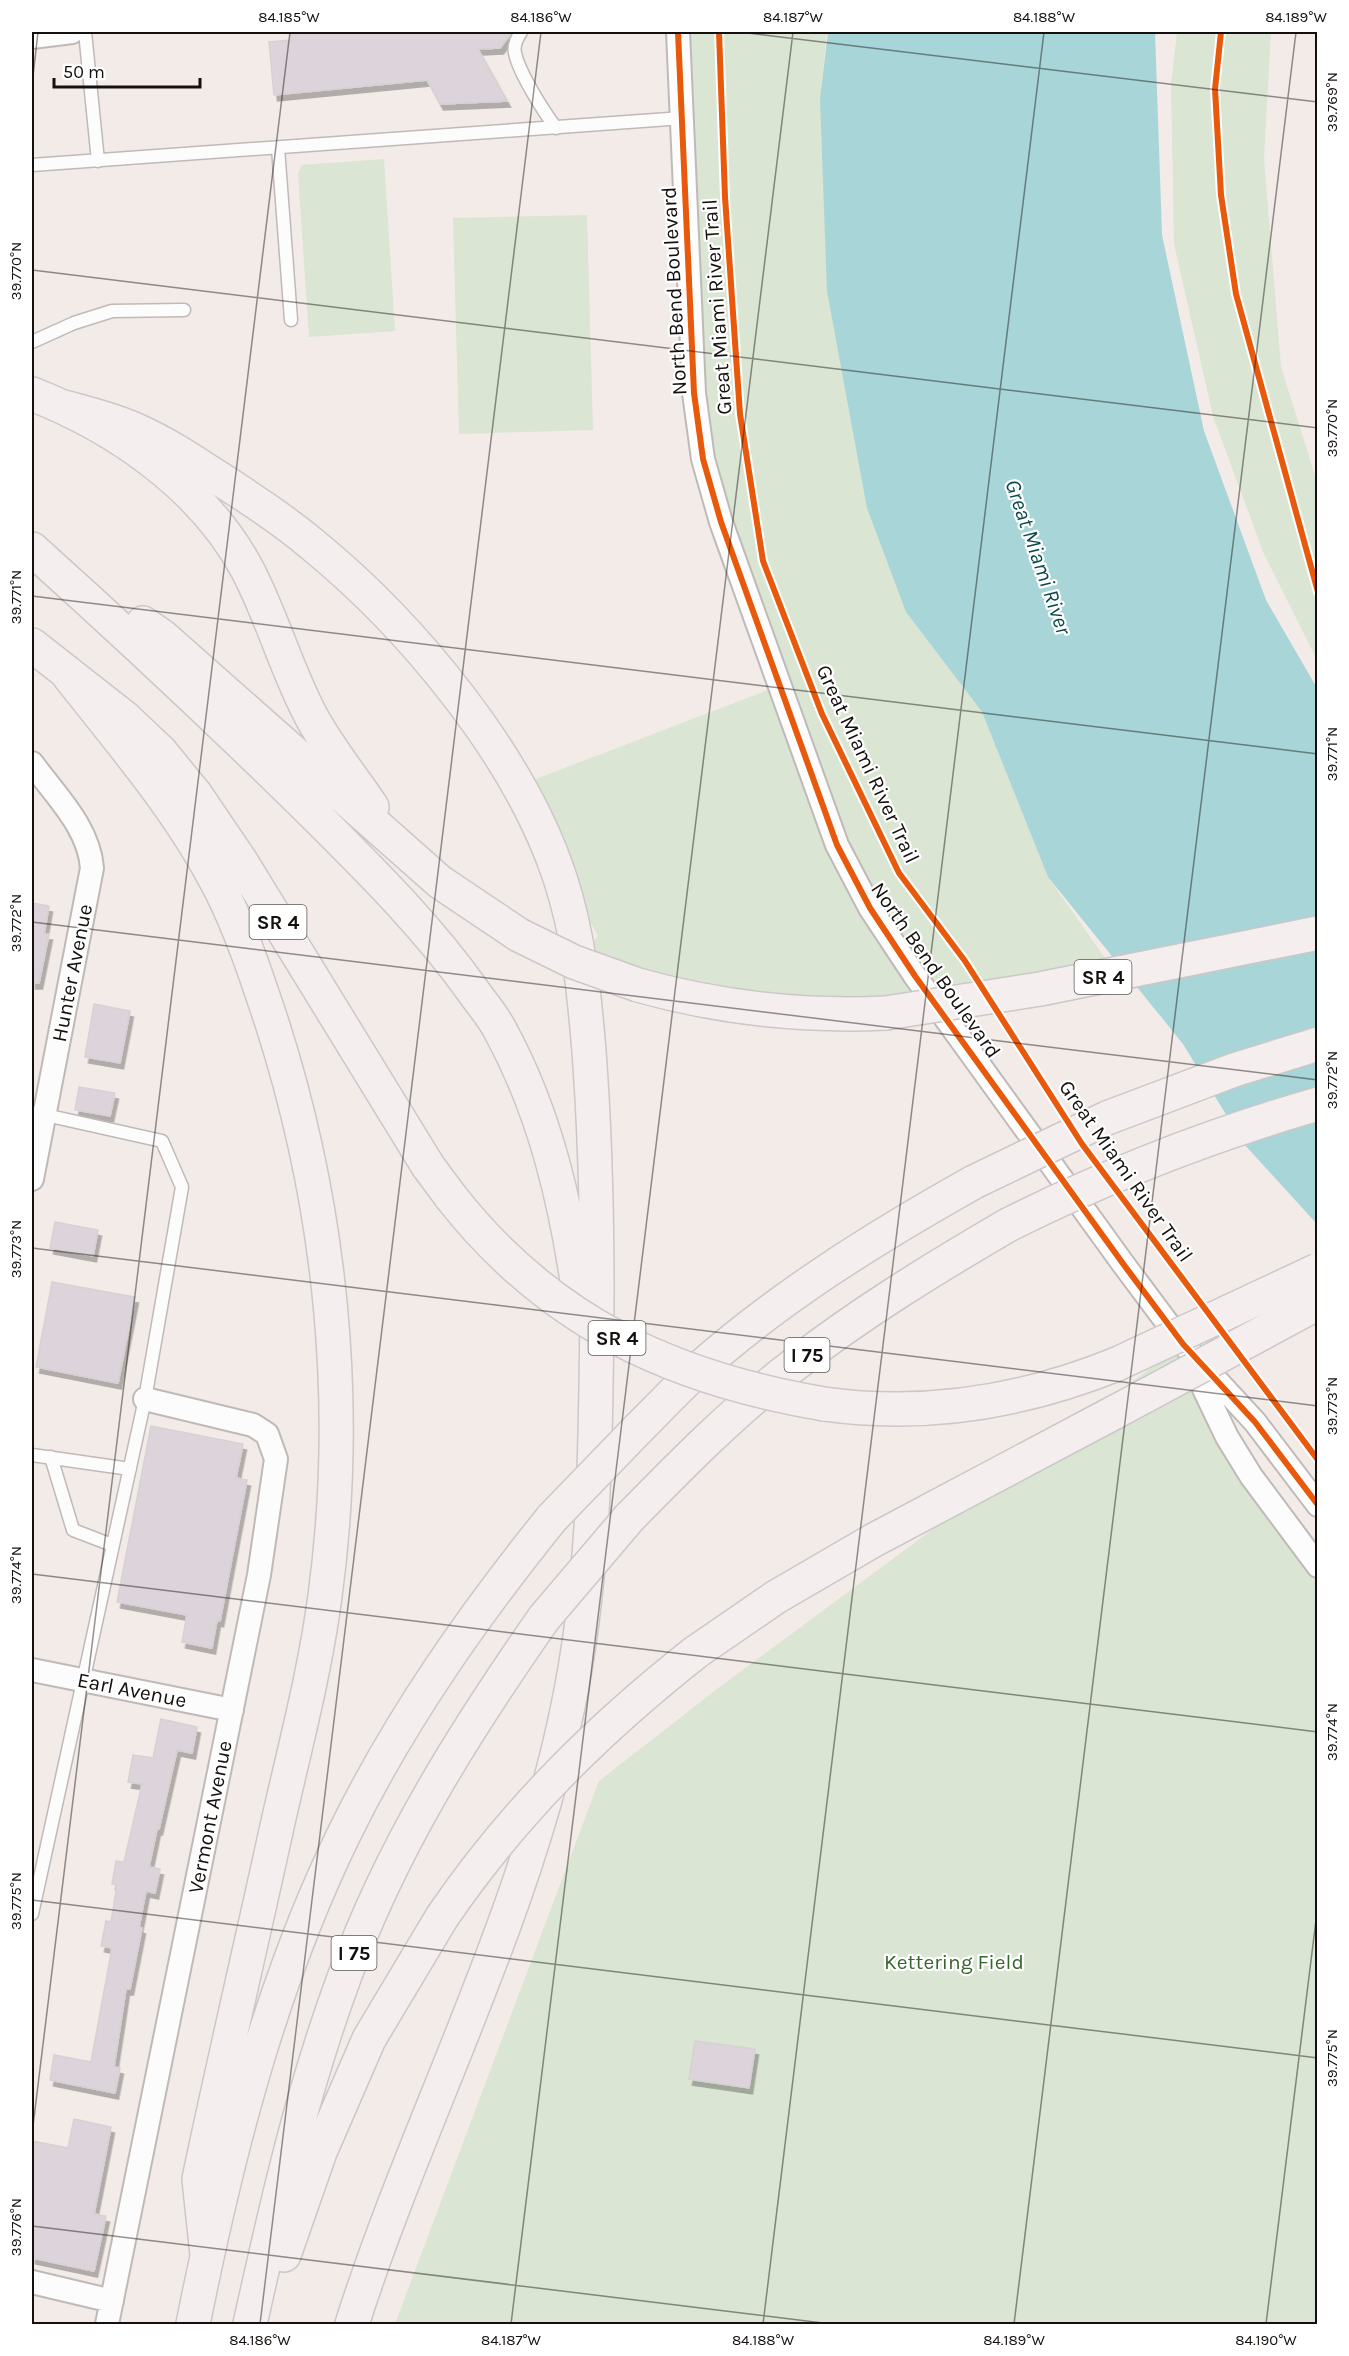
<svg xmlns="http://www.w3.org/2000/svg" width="1349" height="2356" viewBox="0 0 1349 2356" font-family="Karla,sans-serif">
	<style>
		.green { fill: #dae5d3 }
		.water { fill: #a8d5d8 }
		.building { fill: #dcd4da; stroke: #d6d2d3; stroke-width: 1.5; filter: url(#shadow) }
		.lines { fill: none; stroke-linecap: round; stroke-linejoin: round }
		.service-casing { stroke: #bfbab8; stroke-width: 15 }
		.minor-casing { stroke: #bfbab8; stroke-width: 26 }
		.motorway-casing { stroke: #cbc8c7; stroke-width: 36 }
		.service { stroke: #fdfcfc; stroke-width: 12 }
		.minor { stroke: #fdfcfc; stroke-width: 22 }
		.motorway { stroke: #f5eeef; stroke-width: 33 }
		.motorway-bridge-casing { stroke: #cbc8c7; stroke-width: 36; stroke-linecap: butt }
		.motorway-bridge { stroke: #f5eeef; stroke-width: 33 }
		.cycleway-casing { stroke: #fff; stroke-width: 10 }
		.cycleway { stroke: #e8590c; stroke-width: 6 }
		.ticks { fill: none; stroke: #14100e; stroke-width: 1.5; stroke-opacity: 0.45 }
		.labels { text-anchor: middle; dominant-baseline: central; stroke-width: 4.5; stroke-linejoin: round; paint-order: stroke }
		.shield { fill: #fff; stroke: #5a5856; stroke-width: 1.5 }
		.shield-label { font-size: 20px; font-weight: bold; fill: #14100e }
		.street-label { font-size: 21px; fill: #14100e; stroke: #fff }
		.park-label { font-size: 21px; fill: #37652e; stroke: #fff }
		.water-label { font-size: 22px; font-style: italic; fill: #09494d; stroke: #fff }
		.neatline { fill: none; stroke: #14100e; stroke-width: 2 }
		.ticks-label { font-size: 15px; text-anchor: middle; fill: #14100e }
	</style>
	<defs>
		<filter id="shadow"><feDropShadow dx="3.5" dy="6" stdDeviation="0" flood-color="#0004"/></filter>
	</defs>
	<rect width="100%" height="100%" fill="#f2ebe8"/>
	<path class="green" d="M678,32H827L820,98L906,612L982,712L1048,877L1117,975L789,1013L574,962L598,936L518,786L778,686L703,459Z
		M1177,32H1271L1264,159L1281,367L1317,482V660L1263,552L1213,416L1174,244L1171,85Z
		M384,159L395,331L309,337L298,173L302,165Z
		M587,215L593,430L459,434L453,218Z
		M1183,1344L1317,1566V2324H395L599,1781L721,1686Z"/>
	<path class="water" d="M828,32H1155L1162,235L1204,431L1266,600L1317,688V1224L1244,1144L1183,1044L1048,877L982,712L906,612L867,508L827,291L820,98Z"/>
	<path class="building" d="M290,32H512L500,48L478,49L507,101L440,104L427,80L274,95L269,42L291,40Z
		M32,903L49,906L44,934H49L39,983H32Z
		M94,1004L130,1011L120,1063L85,1057Z
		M79,1087L115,1093L110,1116L75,1110Z
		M55,1222L98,1230L93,1256L50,1248Z
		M52,1282L135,1297L118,1383L36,1367Z
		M151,1426L243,1444L236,1478L247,1480L220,1621L217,1620L212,1648L182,1642L187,1615L117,1602Z
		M161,1719L197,1727L192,1753L177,1750L159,1829H157L149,1867L160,1869L155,1893L146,1891L139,1927L142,1928L130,1989H126L114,2067L120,2068L115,2093L50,2080L54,2055L91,2062L112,1948L101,1946L106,1921L111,1922L117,1885L112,1884L116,1861L124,1862L142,1784L128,1782L133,1755L153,1758Z
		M695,2041L755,2049L749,2088L689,2079Z
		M74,2119L111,2127L94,2214L106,2216L94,2271L32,2258V2141L68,2148Z"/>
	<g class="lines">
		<defs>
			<path id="service" d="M85,32L98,161
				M521,32C517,38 513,45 515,53C519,73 544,112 556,128
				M278,148L291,320
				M32,165L683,118
				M32,342L74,323L112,311L184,310
				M32,1112L162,1141L182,1187L145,1399L32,1914
				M32,1455L130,1469
				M51,1457L73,1530L112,1545"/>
			<path id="minor" d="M678,32L694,393L703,459L721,522L837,845L870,908L915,976L1124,1265L1183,1344L1255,1422L1318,1505
				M32,37L72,32
				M32,763C55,795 89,827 92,868L32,1179
				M1192,1364L1227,1437L1251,1476L1318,1566
				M32,1670L232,1710
				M32,2282L112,2301
				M107,2324L259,1575L276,1459L267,1434L253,1425L145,1399"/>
			<path id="motorway" d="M32,394C117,427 203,487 247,569C272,616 286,669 311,716C328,748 352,777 372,807
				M64,407C89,414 115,420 138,431C165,443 189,459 214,475C248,497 282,519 313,545C412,626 520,756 560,878C579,935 584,992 589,1051C595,1132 597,1213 597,1294C596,1433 596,1574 567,1711C523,1924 418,2118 352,2324
				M32,549C131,638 228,729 322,822C376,876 429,929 473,991C482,1004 493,1016 500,1030C546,1114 567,1207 580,1301
				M143,623L162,636L440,882L519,935
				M32,645L125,718L160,751L196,795L240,860L428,1166L451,1197
				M69,676C124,746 180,810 221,890C242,932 257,978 272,1023C331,1207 351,1404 325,1596C315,1672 295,1747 278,1822C252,1941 224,2060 199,2179L207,2255
				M638,985C720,1008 801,1017 886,1013
				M824,1404C925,1418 1023,1402 1117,1364
				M637,1430C655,1412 673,1393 692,1375C776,1299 876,1237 974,1182
				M629,1518C681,1465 732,1413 790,1368C859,1314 933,1269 1008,1225
				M696,1652L776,1597L874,1540L1117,1411
				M284,2255L320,2152L369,2039L442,1917
				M193,2324C227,2155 269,1987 345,1832C401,1718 473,1616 552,1518
				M250,2324C276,2207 302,2091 344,1978C391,1848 465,1731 544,1618"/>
		</defs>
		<use href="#service" class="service-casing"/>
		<use href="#minor" class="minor-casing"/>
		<use href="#motorway" class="motorway-casing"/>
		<use href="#service" class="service"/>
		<use href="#minor" class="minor"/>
		<use href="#motorway" class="motorway"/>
		<defs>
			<path id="motorway-bridge" d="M519,935L574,962L638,985
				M886,1013L1040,989L1318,933
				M974,1182L1107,1118L1234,1070L1318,1044
				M451,1197C549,1322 671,1378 824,1404
				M1008,1225C1108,1175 1210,1135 1318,1104
				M1117,1364L1318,1270
				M1117,1411L1318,1303
				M552,1518L637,1430
				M544,1618L629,1518
				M442,1917C513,1813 597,1730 696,1652"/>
		</defs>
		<use href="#motorway-bridge" class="motorway-bridge-casing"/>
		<use href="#motorway-bridge" class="motorway-bridge"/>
		<defs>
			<path id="cycleway" d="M678,32L694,393L703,459L721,522L837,845L870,908L915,976L1124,1265L1183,1344L1255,1422L1318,1505
				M719,32L725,197L740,414L763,561L822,714L899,873L965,961L1082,1144L1318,1460
				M1221,32L1215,89L1221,195L1236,294L1318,592"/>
		</defs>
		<use href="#cycleway" class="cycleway-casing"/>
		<use href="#cycleway" class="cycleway"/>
	</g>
	<path class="ticks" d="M740,32L1318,102M32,85L38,32M32,270L1318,428M32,596L1318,754M32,922L1318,1080M32,1248L1318,1406M32,1574L1318,1732M32,1900L1318,2058M32,2134L290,32M32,2226L831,2324M260,2324L541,32M511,2324L793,32M763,2324L1044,32M1014,2324L1296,32M1266,2324L1318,1904"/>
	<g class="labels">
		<g class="shield">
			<rect x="249.5" y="905" width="57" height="34" rx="4.5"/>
			<rect x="1074.5" y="960" width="57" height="34" rx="4.5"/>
			<rect x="588.5" y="1321" width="57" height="34" rx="4.5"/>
			<rect x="784.5" y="1338" width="45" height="34" rx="4.5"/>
			<rect x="331.5" y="1936" width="45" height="34" rx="4.5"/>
		</g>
		<g class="shield-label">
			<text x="278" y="922">SR 4</text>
			<text x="1103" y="977">SR 4</text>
			<text x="617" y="1338">SR 4</text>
			<text x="807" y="1355">I 75</text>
			<text x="354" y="1953">I 75</text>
		</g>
		<g class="street-label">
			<text transform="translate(674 291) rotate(-93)">North Bend Boulevard</text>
			<text transform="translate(717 307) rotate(-94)">Great Miami River Trail</text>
			<text transform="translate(868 764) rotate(65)">Great Miami River Trail</text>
			<text transform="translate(936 970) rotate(55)">North Bend Boulevard</text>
			<text transform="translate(72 973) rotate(-79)">Hunter Avenue</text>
			<text transform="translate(1126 1171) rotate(55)">Great Miami River Trail</text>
			<text transform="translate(132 1690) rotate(11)">Earl Avenue</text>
			<text transform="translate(210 1817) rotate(-79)">Vermont Avenue</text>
		</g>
		<g class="park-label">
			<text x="954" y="1962">Kettering Field</text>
		</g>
		<g class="water-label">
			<text transform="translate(1038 557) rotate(71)">Great Miami River</text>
		</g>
	</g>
	<rect width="1349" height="2356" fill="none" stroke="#ffffff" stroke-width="66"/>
	<path d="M54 78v9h146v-9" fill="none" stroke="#14100e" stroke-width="3"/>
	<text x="63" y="78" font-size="18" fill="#14100e" stroke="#ffffff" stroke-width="4.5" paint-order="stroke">50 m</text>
	<rect x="33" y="33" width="1283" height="2290" class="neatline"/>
	<g class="ticks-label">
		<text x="289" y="22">84.185°W</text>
		<text x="541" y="22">84.186°W</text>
		<text x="793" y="22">84.187°W</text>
		<text x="1044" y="22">84.188°W</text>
		<text x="1296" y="22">84.189°W</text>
		<text transform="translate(1332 102) rotate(-90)" y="5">39.769°N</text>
		<text transform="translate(16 271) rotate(-90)" y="5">39.770°N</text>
		<text transform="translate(1332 428) rotate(-90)" y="5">39.770°N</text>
		<text transform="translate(16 597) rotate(-90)" y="5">39.771°N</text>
		<text transform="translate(1332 754) rotate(-90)" y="5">39.771°N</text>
		<text transform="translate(16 923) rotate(-90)" y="5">39.772°N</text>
		<text transform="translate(1332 1080) rotate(-90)" y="5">39.772°N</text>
		<text transform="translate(16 1249) rotate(-90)" y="5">39.773°N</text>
		<text transform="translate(1332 1406) rotate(-90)" y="5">39.773°N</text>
		<text transform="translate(16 1575) rotate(-90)" y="5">39.774°N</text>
		<text transform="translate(1332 1732) rotate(-90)" y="5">39.774°N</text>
		<text transform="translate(16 1901) rotate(-90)" y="5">39.775°N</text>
		<text transform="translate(1332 2058) rotate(-90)" y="5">39.775°N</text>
		<text transform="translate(16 2227) rotate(-90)" y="5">39.776°N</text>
		<text x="260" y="2345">84.186°W</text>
		<text x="511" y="2345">84.187°W</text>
		<text x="763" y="2345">84.188°W</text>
		<text x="1014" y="2345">84.189°W</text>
		<text x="1266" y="2345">84.190°W</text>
	</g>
</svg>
